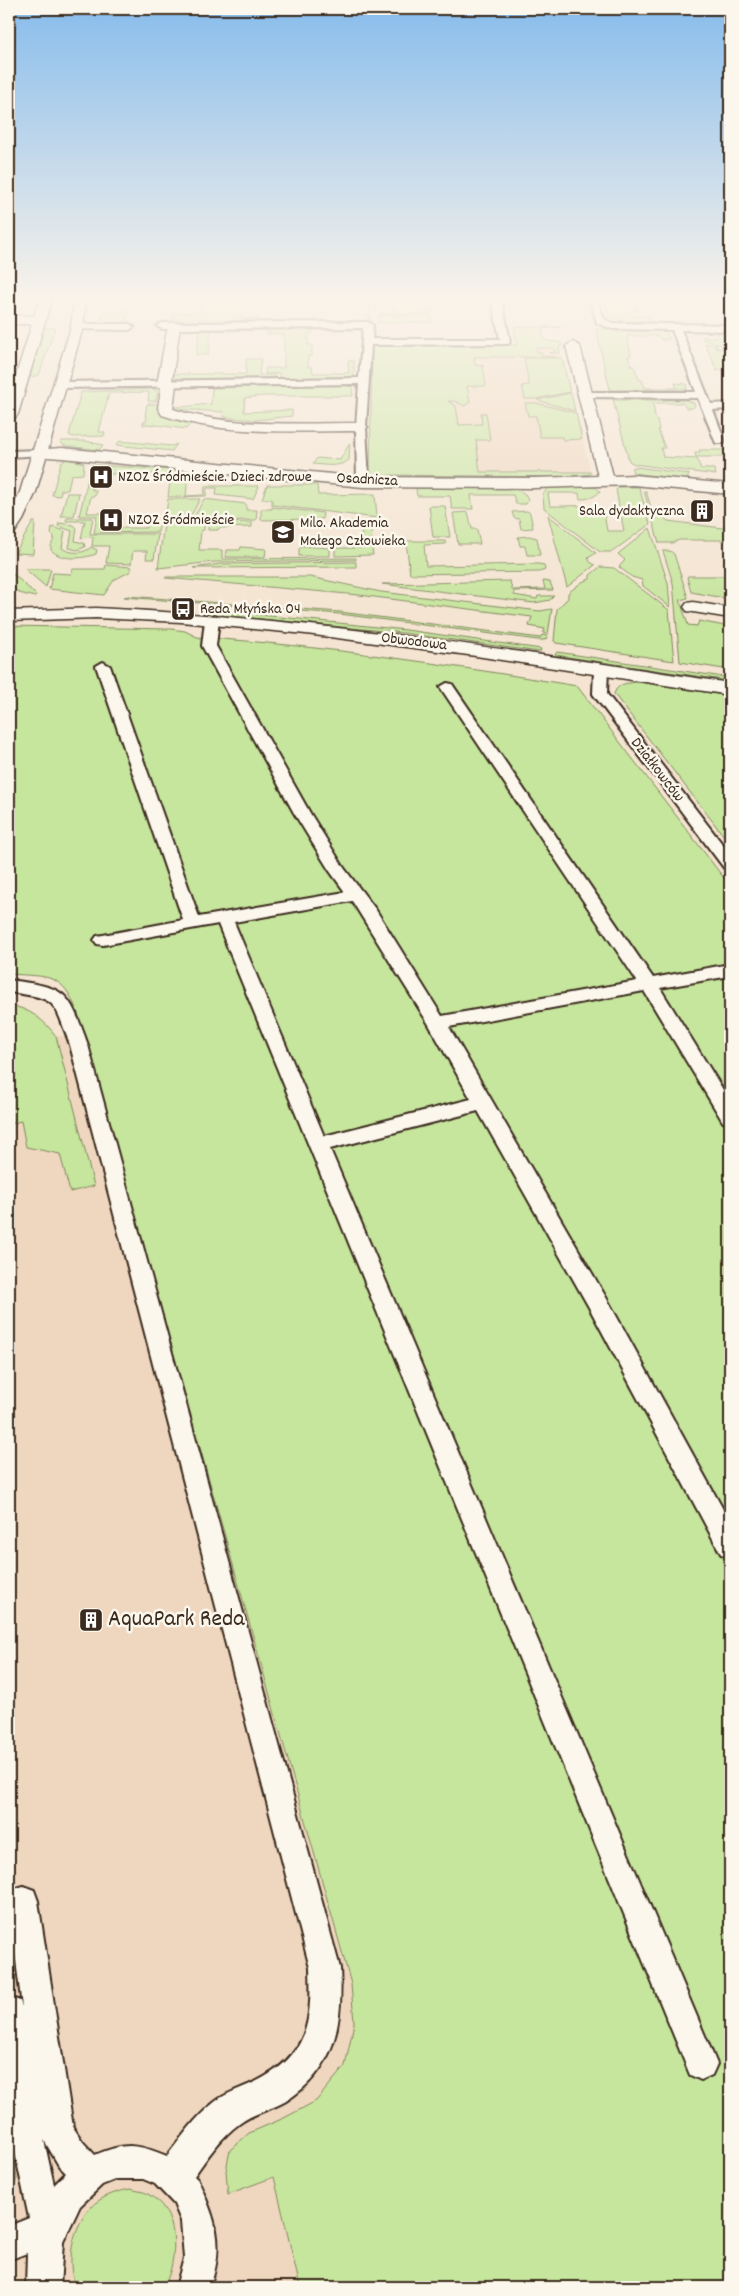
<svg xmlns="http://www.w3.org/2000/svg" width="739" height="2296" viewBox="0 0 739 2296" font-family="Dekko,sans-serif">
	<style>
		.built { fill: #efd6be }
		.green { fill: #c6e59d; stroke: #80885e }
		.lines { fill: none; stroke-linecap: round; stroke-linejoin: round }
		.lane-casing { stroke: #3b2a1e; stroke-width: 4 }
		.street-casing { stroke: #3b2a1e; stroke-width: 3 }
		.secondary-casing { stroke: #3b2a1e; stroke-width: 3 }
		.lane { fill: #fbf7ec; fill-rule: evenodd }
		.street { fill: #fbf7ec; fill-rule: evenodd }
		.secondary { fill: #fbf7ec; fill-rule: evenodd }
		.labels { text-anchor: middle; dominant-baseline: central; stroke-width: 5; stroke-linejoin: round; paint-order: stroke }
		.far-poi-label { font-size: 16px; fill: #3b2a1e; stroke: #fbf7ec; text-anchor: start }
		.far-street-label { font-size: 16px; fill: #3b2a1e; stroke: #fbf7ec }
		.near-poi-label { font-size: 24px; fill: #3b2a1e; stroke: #fbf7ec; text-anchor: start }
	</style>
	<rect width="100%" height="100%" fill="#f4e4d1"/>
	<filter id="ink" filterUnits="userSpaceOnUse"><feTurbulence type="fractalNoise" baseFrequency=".02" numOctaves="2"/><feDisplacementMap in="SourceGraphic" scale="10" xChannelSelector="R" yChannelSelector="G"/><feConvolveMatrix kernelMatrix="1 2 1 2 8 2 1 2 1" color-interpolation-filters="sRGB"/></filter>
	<g filter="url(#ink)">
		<path class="built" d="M372,345H558L591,472H372L370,439Z
			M100,1035L448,2287H9V1045L56,1036Z"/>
		<path class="green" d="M161,301H334V307L314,304L243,305L241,318H259L258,319L207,323L208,319H200L198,324H195V320H176L175,324H171L173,313L200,312L201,302Z
			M366,301H370V323L211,324L233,321H367Z
			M377,301H431L432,314H380L393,313V306H380V310H376Z
			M605,301H730V308L635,305L637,311H631L632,316H649L650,321L625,322L609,316Z
			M128,311L126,321H130L129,325H104L101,323L102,314L106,312Z
			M382,315L428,316L431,317L432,322L378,323V316Z
			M514,327H561L542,329L544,340L561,343L562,346L559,347L560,353H549L555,352L554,348H536L537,352H541L542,356L556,357H474L475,365L483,366L486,386H467L470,402L464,406L455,401H448L456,406L459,425L482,424L481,413H486L490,440H476L480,472H591L590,474L569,477L391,475L382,478L370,476L372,345H517Z
			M40,328H55L39,375L25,378Z
			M267,329H312V334H308V345H312V356H308V367H312L313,373H349L348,361H354V377L280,380L279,373L265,374L266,368H284V334H267Z
			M596,329H614L615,332H625V329L665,331L670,339L661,340L659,336H627L631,356H628L631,366H634L639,380H642L645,388H677L675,383L686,384L687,389L610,390Z
			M200,330H211L208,355H196Z
			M716,332H728L730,337V348L704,340L702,337H718Z
			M705,343L718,347L715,348L719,349L722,348L730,350V368L717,371Z
			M524,358H562L570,392L535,399H525L522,386L529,385Z
			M246,359H261L259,375H275V380L177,381L173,377L176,374H246Z
			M345,385L352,387L353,396H262L245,398L244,412L292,410V416L255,420L224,417L223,412L176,409V413H174L172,407C187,407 196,405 211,404L212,388Z
			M152,389L158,391L156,401H148L149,392L109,393L99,432H105L104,436L73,437L69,435L81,392Z
			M571,393L575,411L537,400Z
			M613,400H686L694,403L695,406L693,408H686L683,403H653L655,417L658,420H657L659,429L658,430L665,448H661L663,457L697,459L701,469H714L716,475L634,464L629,461Z
			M525,403H536L576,413L582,439L563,440L562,437H540L536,416H528Z
			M147,404H161L162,415L192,422L186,429L148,424L143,425V422H146L147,416H145Z
			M63,441H86L103,445L99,450L65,446L60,442Z
			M120,441L172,446L177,444L172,451L116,445Z
			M350,443L349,460C339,468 326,465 313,464L317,458L340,460Z
			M699,450H730V457H696L695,453H700Z
			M67,459L84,463L83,474L71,475L68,490H61L60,496L52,495L61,462Z
			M96,465L187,471L188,473L186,496L204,495L205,486H259L253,499L216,495L217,488H207L206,496L168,497L170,481L155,482V474H96L92,490H96L95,496H91L87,513H105L103,528H146L147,523H160L158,532L94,533L97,516H79L89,475L91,474L93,466Z
			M636,467L689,474L687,480L633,473L632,468Z
			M267,485H317L318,495L375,494L377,518L272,505V499H262Z
			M585,487H595L600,491C596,497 588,499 580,499L579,493H548L550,506C570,507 587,502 604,513L607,531H624L616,490L619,487H639L650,524L612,552H600L544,508L543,494L548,488Z
			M416,488H516L526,495L528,501L526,504H516L513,495H471L473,509H452L450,496H417Z
			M644,491H646L653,514L661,515L668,521L730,529V544L729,540H679L672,543H659Z
			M67,493H79L74,516H61Z
			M168,499H200L188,521H165Z
			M204,499L246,504V510H257L256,520L192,521Z
			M429,506H445L450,537H433Z
			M272,507L323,513L322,519L261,520V509H272Z
			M527,511L530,513L533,528L521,529L519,519L514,518L512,512Z
			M468,512L472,529H477L480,544H458L453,513Z
			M548,515L596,553L588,558L590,562L595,565L567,587Z
			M67,518H93L90,534H158L154,559H146L147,551H133L131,564L106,563L109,546H92L93,537L81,538L85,521H66Z
			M350,521H370L372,540L362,541L361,528H351Z
			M33,522H35L33,554L15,553Z
			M252,522V527L219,528L218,530H208V523Z
			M59,523L74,525L77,528L75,541L84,543L85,547L77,550L69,548L72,531L58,526Z
			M204,523V530L201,531L199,550H222V559L356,558V560L214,562L158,568L164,524Z
			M52,527L65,531L62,548C70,554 85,554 91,547L97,550L96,554C82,559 62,561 51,550C50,544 54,542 54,536L51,534Z
			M650,528L668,583L670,607L643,586L642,580L632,577L619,567L625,560L618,554Z
			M529,536L537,538L540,555H527L525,546H520L518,537Z
			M406,541H445L446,544L424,545L426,566L538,564L544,565L545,570L539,572L410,574Z
			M362,543H371L373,555L335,556V548H362Z
			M302,546L330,548V556H299V549Z
			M241,547L266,549L265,557H226L227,550H240Z
			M663,551H670L674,554L688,598L680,600L688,625L697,626L699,621L730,627V670L680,662L673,583Z
			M356,562V567L193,568L220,564Z
			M106,565L131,567V571L114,580L104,595L49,589L53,573L71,574L73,569H105Z
			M600,567L614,568L669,610L674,661L556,643L554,641L557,609L568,598V593L582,582L590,579V575Z
			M25,569H51L46,587Z
			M9,570L36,595L35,597L19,593L9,583Z
			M688,576H730V599L691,592L687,577Z
			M166,577H310L381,592L540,611L552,609L548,634L543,633L545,629L529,626L532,617L359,595L165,578Z
			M510,581L512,590L545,589L543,581L550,582L553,590L514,591V595L537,599L538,596H554L550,600L534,603L382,584Z
			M128,596L340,612L540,638L542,635L548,636L545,640H538L340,614L124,597Z
			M202,609L406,630L541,649L540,652L403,633L201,613Z
			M9,626L171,629L185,631L197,637C325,646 451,665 577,686L730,886V2287H300L274,2177L228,2194L226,2171L230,2150L249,2133L284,2118L316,2101L345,2066L354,2023L351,1984L78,1014C63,972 49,977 9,974Z
			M557,652L730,678V681L555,655Z
			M640,682L730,696V844L614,694C618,682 629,683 640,682Z
			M9,1005C30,1009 43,1019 56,1036L94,1186L70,1192L60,1154L26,1147L21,1121L9,1124Z
			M9,2136L11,2138L17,2179L9,2193Z
			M131,2189C136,2191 142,2191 146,2193C181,2210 178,2259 164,2287H76C64,2261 74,2218 98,2201C109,2194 119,2191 131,2189Z"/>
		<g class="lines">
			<defs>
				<path id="lane" d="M492,301H502L510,342L508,344L371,345L366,427L369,482L363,485L357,482L356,427L359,384L59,388L54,385L59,382L359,378L363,328L162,329L157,326L162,323L368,322L373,325L372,339H500Z
					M590,301H598L604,319L613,323L730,325V331L681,330L711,404L730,403V409L713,410L725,441L724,443H716L715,441L698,398L581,397L580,395L585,392H696L672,330L612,329L597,323Z
					M77,324H129L134,327L129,330L74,329L72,327Z
					M39,450L43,451L45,453L43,455L9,457V451Z
					M212,616L219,620L216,646L310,813L344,868L376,910L442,1016L637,981L440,687L447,683L452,684L653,978L730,964V976L660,988L730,1101V1124L723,1122L644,991L449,1027L607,1299L730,1522V1557L721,1554L591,1311L478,1111L330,1149L717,2064L712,2075L701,2080L690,2075L218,924L103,945L97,944L94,940L97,936L103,935L183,920L96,666L103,662L110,666L199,917L345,892L329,870L294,813L202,646L205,620ZM352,901L428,1023L471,1099L324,1136L234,922Z
					M601,665L608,669L607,694L730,854V870L724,868L593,694L594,669Z
					M9,980C68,988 68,990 88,1045L340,1968C343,2023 336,2069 286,2101C271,2110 253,2113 239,2124C220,2138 207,2158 194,2176L198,2180C216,2221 225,2243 210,2287H176L184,2258L181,2221L174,2204L155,2184L143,2179H117L102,2185L80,2206L63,2242L60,2287H26L27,2253L9,2260V2226L29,2218L9,2124V1997L20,2001L22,2007L9,1906L12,1890L23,1886L34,1890L38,1901L73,2127L83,2142L95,2155C126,2142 137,2144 167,2156C182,2137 196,2116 216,2101C228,2092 243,2088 257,2081C309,2055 312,2020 310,1968L70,1045C53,999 58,999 9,992ZM44,2140L59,2166L66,2173L54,2185Z"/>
				<path id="street" d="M39,301H51L18,414L16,417L9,419V398L32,324H9V316H34Z
					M174,322L180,326L172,380L176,384L173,409C229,428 302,423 361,423L368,427L361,431C295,431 225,436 162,415L158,408L161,388L157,384L168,326Z
					M573,342L580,346L613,476L633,475L730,484V494L633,485L534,488L363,487L62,458L34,456L31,453L34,450L62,448L363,477L534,478L598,476L566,346Z
					M693,602L730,608V618L687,611L684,607L687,603Z"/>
				<path id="secondary" d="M74,301H86L83,327L36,492L23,520L15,532L9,534V516L20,492L71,327Z
					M96,608C309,618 519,651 730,683V695L476,656L306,634L181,622L96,618L9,621V611Z"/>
			</defs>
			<use href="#lane" class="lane-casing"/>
			<use href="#street" class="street-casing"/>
			<use href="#secondary" class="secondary-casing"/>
			<use href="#lane" class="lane"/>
			<use href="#street" class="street"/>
			<use href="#secondary" class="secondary"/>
		</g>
	</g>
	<linearGradient id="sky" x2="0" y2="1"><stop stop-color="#87bcec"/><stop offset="0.48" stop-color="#faf3ea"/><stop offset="1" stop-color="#faf3ea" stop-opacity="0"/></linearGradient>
	<rect width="739" height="622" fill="url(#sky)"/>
	<defs>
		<symbol id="hospital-square" viewBox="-11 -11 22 22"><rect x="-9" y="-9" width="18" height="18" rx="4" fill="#3b2a1e" stroke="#fbf7ec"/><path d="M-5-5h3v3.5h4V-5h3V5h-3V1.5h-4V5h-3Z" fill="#fff"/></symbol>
		<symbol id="building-square" viewBox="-11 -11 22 22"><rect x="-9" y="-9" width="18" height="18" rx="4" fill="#3b2a1e" stroke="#fbf7ec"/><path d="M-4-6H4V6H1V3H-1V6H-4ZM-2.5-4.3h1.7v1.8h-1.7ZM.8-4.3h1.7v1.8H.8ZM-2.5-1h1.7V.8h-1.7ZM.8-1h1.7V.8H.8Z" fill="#fff"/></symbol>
		<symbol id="school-square" viewBox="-11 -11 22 22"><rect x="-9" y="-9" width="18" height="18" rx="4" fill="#3b2a1e" stroke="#fbf7ec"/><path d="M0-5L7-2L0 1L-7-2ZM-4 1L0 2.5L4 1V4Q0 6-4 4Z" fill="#fff"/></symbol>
		<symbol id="bus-square" viewBox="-11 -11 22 22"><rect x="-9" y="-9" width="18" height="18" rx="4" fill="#3b2a1e" stroke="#fbf7ec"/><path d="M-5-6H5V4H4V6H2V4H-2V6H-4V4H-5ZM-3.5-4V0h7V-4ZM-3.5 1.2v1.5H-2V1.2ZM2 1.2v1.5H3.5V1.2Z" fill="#fff"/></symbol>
	</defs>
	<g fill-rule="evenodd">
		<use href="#hospital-square" x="87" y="463" width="28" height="28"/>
		<use href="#building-square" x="688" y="497" width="28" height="28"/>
		<use href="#hospital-square" x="97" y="506" width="28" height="28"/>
		<use href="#school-square" x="269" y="518" width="28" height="28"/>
		<use href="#bus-square" x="169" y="595" width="28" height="28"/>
		<use href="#building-square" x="77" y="1606" width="28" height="28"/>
	</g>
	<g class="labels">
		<g class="far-poi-label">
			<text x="118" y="477">NZOZ Śródmieście. Dzieci zdrowe</text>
			<text x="684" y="511" text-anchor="end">Sala dydaktyczna</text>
			<text x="128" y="520">NZOZ Śródmieście</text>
			<text x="300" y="523">Milo. Akademia<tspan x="300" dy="18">Małego Człowieka</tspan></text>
			<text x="200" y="609">Reda Młyńska 04</text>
		</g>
		<g class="far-street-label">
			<text transform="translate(367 480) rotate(3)">Osadnicza</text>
			<text transform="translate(414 642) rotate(7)">Obwodowa</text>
			<text transform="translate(657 770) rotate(52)">Działkowców</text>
		</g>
		<g class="near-poi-label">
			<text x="108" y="1620">AquaPark Reda</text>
		</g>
	</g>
	<rect width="739" height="2296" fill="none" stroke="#fbf7ec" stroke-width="30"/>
	<rect x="15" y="15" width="709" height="2266" fill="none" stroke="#3b2a1e" stroke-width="2" filter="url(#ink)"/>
</svg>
